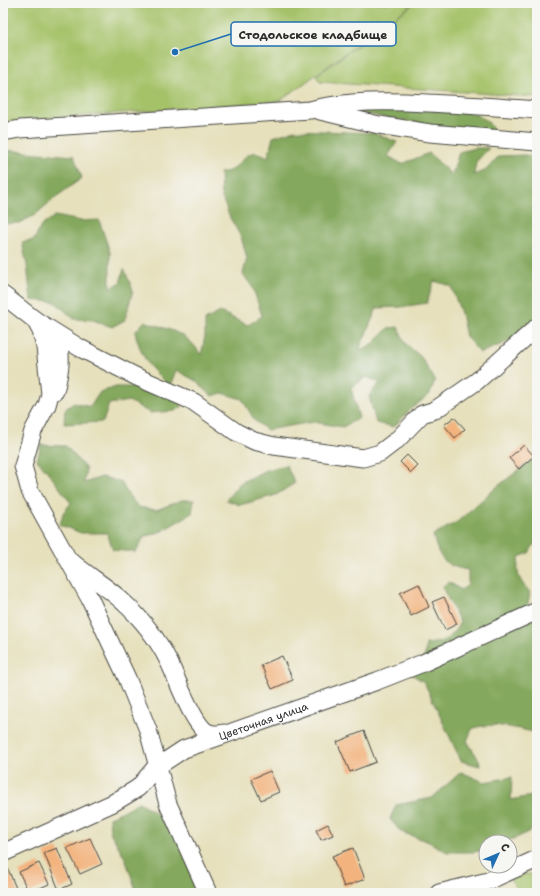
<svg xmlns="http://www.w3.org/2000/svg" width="540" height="896" viewBox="0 0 540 896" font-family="'Shantell Sans',sans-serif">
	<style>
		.green { fill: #a5c269; stroke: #68764a }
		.forest { fill: #84a85d; stroke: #586a44 }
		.building { fill: #f3b37e }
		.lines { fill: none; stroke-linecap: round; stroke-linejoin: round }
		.minor-casing { stroke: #474641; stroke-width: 19 }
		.minor { stroke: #fff; stroke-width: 17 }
		.labels { text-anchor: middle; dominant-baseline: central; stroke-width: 3; stroke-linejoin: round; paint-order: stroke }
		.street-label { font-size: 11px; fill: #2b2b2b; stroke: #f6f6f2 }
		.leader { fill: none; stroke: #1f6fb2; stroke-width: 1.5 }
		.callout-dot { fill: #1f6fb2; stroke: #f6f6f2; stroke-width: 1.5 }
		.callout { fill: #f6f6f2; stroke: #1f6fb2; stroke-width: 1.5 }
		.callout-label { font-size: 12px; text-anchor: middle; font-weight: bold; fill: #2b2b2b }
	</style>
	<rect width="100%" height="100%" fill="#f6f6f2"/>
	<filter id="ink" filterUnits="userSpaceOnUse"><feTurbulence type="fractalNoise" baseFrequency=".025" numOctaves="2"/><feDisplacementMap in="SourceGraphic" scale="8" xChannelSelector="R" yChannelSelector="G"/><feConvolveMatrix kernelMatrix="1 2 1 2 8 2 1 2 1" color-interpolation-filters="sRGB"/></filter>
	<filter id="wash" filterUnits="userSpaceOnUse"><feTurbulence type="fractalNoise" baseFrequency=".012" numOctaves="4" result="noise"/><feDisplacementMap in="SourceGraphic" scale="16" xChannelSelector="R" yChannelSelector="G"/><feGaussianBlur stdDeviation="0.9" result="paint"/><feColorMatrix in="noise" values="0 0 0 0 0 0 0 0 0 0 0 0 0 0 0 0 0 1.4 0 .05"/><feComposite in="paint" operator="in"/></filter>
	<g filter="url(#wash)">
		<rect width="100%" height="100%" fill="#e6e0bc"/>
		<path class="green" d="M3,3H414L280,101L3,122Z
			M415,3H537V97L320,82L316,76Z
			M518,874H537V893L519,891L509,878Z"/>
		<path class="forest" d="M374,107L473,113L487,121L495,131L472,132L371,115H358L349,108Z
			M295,130L374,133L397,142L388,156L402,164L429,153L452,175L459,152L475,148H489L476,162L474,175L486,170L499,156L526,155L537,159V322L510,341L480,353L466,337L461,313L451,286L434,281L427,303L401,307L377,308L359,350L372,345L388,328L398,327L406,344L421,357L435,380L430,394L411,409L394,427L376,423L369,396L380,382L366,377L351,388L359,418L343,427L313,422L267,430L255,421L242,399L222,393L212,396L196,381L176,370L170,386C149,368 142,359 135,332L145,321C169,331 186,330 201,355L205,336V320L220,312L248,325L262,316L253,288L243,274L247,258L241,237L230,218L221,195L220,173C225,172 231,171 235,167C248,156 249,147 268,157L273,137Z
			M3,150L74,156L82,178L56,197L35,215L19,223L3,224Z
			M55,216L81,221L99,220L110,252V288L120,283L124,269L133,290L125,320L112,327L93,320L74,319L55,302L31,300L27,265L22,242L34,240L41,226Z
			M116,387H140L179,399L182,407L175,411L150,413L129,401L109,404L103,422L64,424L65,409L74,403L90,407L100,392Z
			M41,445L66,446L86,469L84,483L102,477L121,482L127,493L138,507L156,510L182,500H194L192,513L162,531L144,537L136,552L113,550L107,533H81L60,525L63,513L71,503C59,488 50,473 37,460Z
			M537,456V539L529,553L519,557C516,574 518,579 530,592L527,609L537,616V730L534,732C513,728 491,721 472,729L467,741L479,760L480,766L461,761L424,682L411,674L425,655L426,644C445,642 451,639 460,622L442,587L449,582L461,590L468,585V570C443,566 439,558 433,535L457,522L498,486Z
			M286,465L295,483L276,495L240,505L226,500L240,483L266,470Z
			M461,772L484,782L512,777L511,800L537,795V826C519,839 508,842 486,842V849L475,852H447L429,842L401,832L390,819L396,805L432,798Z
			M139,802L164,818L184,839L201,893H137L125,858L110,832L109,818Z"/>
		<g id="blocks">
			<path class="building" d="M454,417L465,429L455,438L444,425Z
				M524,445L534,456L519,469L509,458Z
				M407,455L418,466L411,473L400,462Z
				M419,584L429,607L411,616L400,593Z
				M444,597L457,624L445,630L432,602Z
				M282,656L293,680L272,689L261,665Z
				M364,731L376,762L350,772L337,742Z
				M270,771L279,792L261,800L251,779Z
				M328,824L333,835L321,840L316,830Z
				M90,838L102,864L80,874L67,848Z
				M57,848L72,884L59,890L44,853Z
				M353,848L365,879L344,887L332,856Z
				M39,863L49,884L29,893L19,872Z
				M8,869L18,893H4L3,891V871Z"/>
		</g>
	</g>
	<g filter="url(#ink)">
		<use href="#blocks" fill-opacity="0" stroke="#474641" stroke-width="1"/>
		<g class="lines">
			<defs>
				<g id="minor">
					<path d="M320,111L379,125L430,133L537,142"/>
					<path d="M3,132L20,129L310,110C348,100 388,101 428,103C464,105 501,107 537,110"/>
					<path d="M3,295L35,320L41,331L45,347L50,394L47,405L33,431L23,466L30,491L90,599L127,678L148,730L168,804L208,893"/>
					<path d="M35,320L80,348L137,377L194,402L236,432L254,441L274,446L363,458L380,453L397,440L422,414L435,410L477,381L537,327"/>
					<path d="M49,331C66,346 60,372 55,391"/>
					<path d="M73,563C88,576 106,586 121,600C139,616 157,638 168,660C176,675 193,727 209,733C214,735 219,734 224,733"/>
					<path id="s1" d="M3,853L113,803L138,788L155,768L184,749L377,681L423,663L537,611"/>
					<path d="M439,893L488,881L537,859"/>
				</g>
			</defs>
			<use href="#minor" class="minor-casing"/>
			<use href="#minor" class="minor"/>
		</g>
	</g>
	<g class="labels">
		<g class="street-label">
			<text stroke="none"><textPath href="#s1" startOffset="295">Цветочная улица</textPath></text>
		</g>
	</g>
	<path class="leader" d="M175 52L231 34"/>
	<circle class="callout-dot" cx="175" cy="52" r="4"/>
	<rect class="callout" x="231" y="22" width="165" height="24" rx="4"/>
	<g class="callout-label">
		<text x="313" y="39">Стодольское кладбище</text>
	</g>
	<rect width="540" height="896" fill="none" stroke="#f6f6f2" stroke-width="16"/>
	<g transform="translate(498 854) rotate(46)"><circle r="19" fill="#f6f6f2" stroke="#a5a5a2"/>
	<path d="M0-3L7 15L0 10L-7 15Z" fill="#1f6fb2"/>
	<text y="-6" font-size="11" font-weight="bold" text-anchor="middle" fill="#2b2b2b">С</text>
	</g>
</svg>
